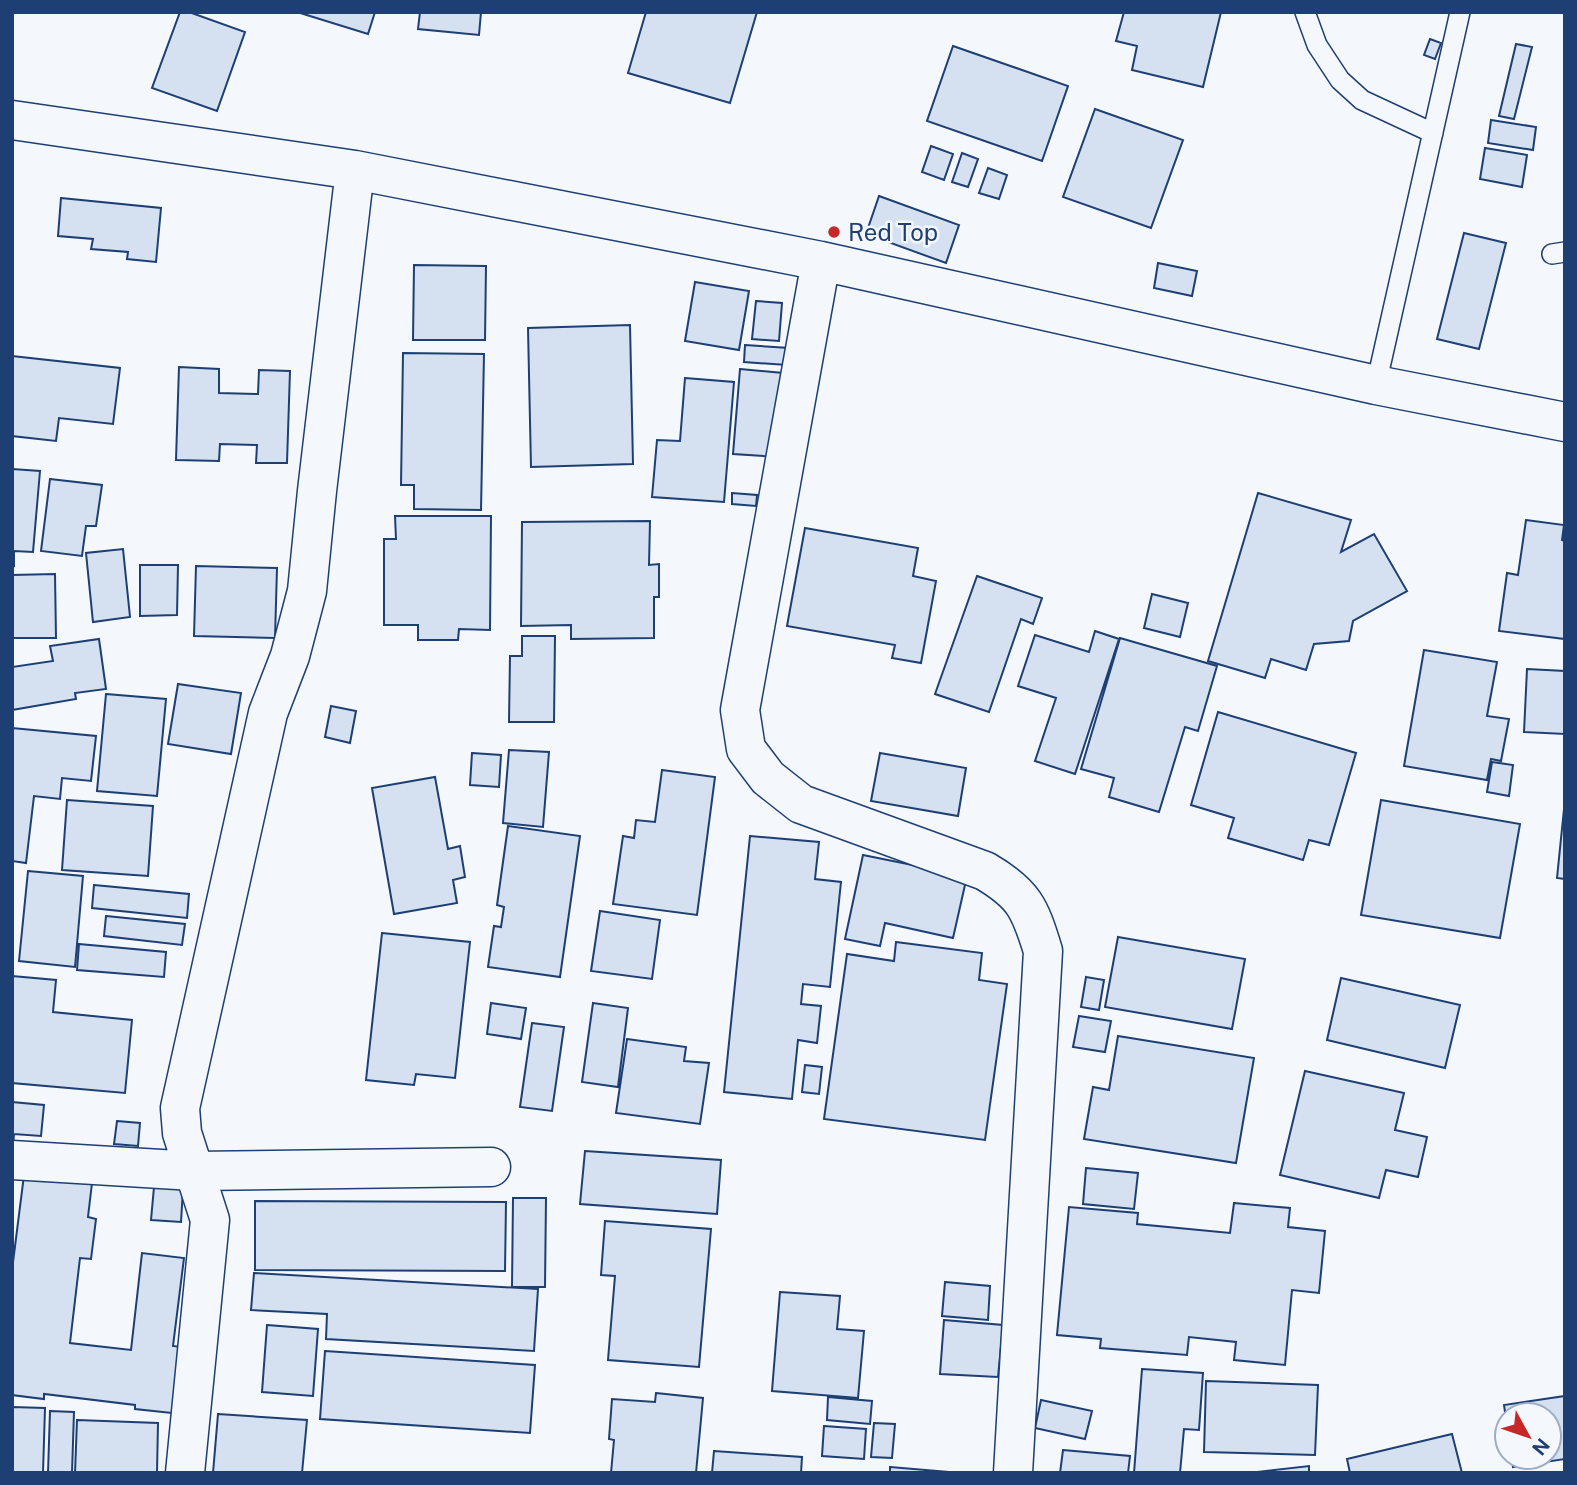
<svg xmlns="http://www.w3.org/2000/svg" width="1577" height="1485" viewBox="0 0 1577 1485" font-family="'Public Sans',sans-serif">
	<style>
		.building { fill: #d5e0f0; stroke: #1d3f73; stroke-width: 2 }
		.lines { fill: none; stroke-linecap: round; stroke-linejoin: round }
		.service-casing { stroke: #1d3f73; stroke-width: 22 }
		.minor-casing { stroke: #1d3f73; stroke-width: 41 }
		.service { stroke: #f4f7fb; stroke-width: 19 }
		.minor { stroke: #f4f7fb; stroke-width: 38 }
		.poi-dot { fill: #c62828; stroke: #f4f7fb; stroke-width: 2.5 }
		.labels { text-anchor: middle; dominant-baseline: central; stroke-width: 5; stroke-linejoin: round; paint-order: stroke }
		.poi-label { font-size: 24px; fill: #1d3f73; stroke: #f4f7fb; text-anchor: start }
	</style>
	<rect width="100%" height="100%" fill="#f4f7fb"/>
	<path class="building" d="M180,12H189L245,32L217,111L152,88Z
		M297,12H375L368,34Z
		M420,12H481L479,35L418,29Z
		M646,12H757L730,103L628,73Z
		M1124,12H1221L1203,87L1132,70L1137,46L1116,41Z
		M1430,39L1441,43L1435,59L1424,55Z
		M1516,44L1532,47L1514,119L1499,116Z
		M953,46L1068,86L1042,161L927,121Z
		M1095,109L1183,140L1151,228L1063,197Z
		M1491,120L1536,127L1533,150L1488,143Z
		M931,146L953,154L944,180L922,172Z
		M1485,148L1527,155L1522,187L1480,179Z
		M962,153L978,159L968,187L952,182Z
		M988,168L1007,175L999,199L979,193Z
		M879,196L959,225L946,263L866,234Z
		M61,198L161,208L156,262L127,259L128,252L91,249L93,239L58,236Z
		M1464,233L1506,243L1479,349L1437,339Z
		M1158,263L1197,271L1192,296L1154,288Z
		M414,265L486,266L485,340H413Z
		M695,282L749,291L739,350L685,341Z
		M756,301L782,303L779,341L752,339Z
		M630,325L633,464L531,467L528,328Z
		M745,345L789,348L787,365L744,362Z
		M403,353L484,354L481,510L414,509V485H401Z
		M12,356L120,368L113,424L59,418L56,441L12,436Z
		M179,367L219,369V393L258,394L259,370L290,371L287,463H256L257,445L220,444L219,461L176,460Z
		M740,369L783,373L777,457L733,454Z
		M685,378L734,382L724,502L652,497L657,440L680,441Z
		M12,469L40,471L33,552L14,551V566L12,565Z
		M50,479L102,485L96,526H86L82,556L41,551Z
		M732,493L757,495L756,506L732,504Z
		M1258,493L1351,520L1341,552L1374,534L1407,591L1353,621L1349,641L1314,644L1306,670L1271,659L1265,678L1208,661Z
		M395,516H491L490,630L459,629L458,640H418V625H384V539H396Z
		M1526,520L1564,525L1562,540L1565,541V639L1499,631L1507,573L1518,575Z
		M650,521L649,565L659,564V597H654V638L571,639V625L521,626L522,522Z
		M805,528L918,548L913,576L936,581L921,663L892,658L895,645L787,626Z
		M123,549L130,617L93,622L86,553Z
		M140,565H178L177,615L140,616Z
		M196,566L277,568L275,638L194,636Z
		M55,574L56,638H12V575Z
		M977,576L1042,598L1033,624L1021,619L989,712L935,694Z
		M1152,594L1188,603L1180,637L1144,628Z
		M1095,631L1119,639L1075,774L1035,761L1056,698L1018,686L1035,635L1089,652Z
		M522,636H555L554,722H509L510,656H522Z
		M1120,638L1217,666L1198,731L1185,727L1159,812L1109,797L1114,778L1081,769Z
		M99,639L106,689L75,693L76,699L12,710V667L53,661L50,646Z
		M1424,650L1497,662L1487,716L1509,719L1501,761L1491,759L1487,780L1404,766Z
		M1527,669L1565,671V734L1524,732Z
		M178,684L241,693L231,754L168,744Z
		M106,694L166,699L157,796L97,791Z
		M331,706L356,711L350,743L325,737Z
		M1218,712L1356,753L1329,845L1309,840L1303,860L1228,838L1234,818L1191,805Z
		M12,728L96,736L91,781L62,778L60,799L34,796L26,863L12,861Z
		M509,750L549,752L543,827L503,823Z
		M472,753L501,755L499,787L470,785Z
		M880,753L966,768L958,816L871,801Z
		M1492,762L1513,765L1509,796L1487,792Z
		M662,770L715,777L697,915L613,904L623,836L634,838L636,820L655,822Z
		M435,777L448,849L460,846L465,877L453,880L457,903L394,914L372,788Z
		M67,800L153,806L148,876L62,870Z
		M1381,800L1520,824L1500,938L1361,915Z
		M1564,809H1565V879L1557,878Z
		M508,826L580,836L560,977L488,967L494,926L501,927L504,907L497,905Z
		M750,836L819,842L815,879L841,882L830,987L803,984L801,1004L821,1006L817,1043L798,1040L792,1099L724,1092Z
		M863,855L967,876L953,938L885,923L880,946L845,939Z
		M28,871L83,876L75,967L19,961Z
		M94,885L189,894L187,918L92,908Z
		M600,911L660,920L652,979L591,971Z
		M106,916L185,924L182,945L104,936Z
		M382,933L470,942L455,1078L416,1074L414,1085L366,1080Z
		M1118,937L1245,959L1232,1029L1105,1007Z
		M896,942L982,953L979,980L1007,984L985,1140L824,1119L847,954L894,961Z
		M79,944L166,952L164,977L77,970Z
		M12,976L56,980L53,1012L132,1020L125,1093L12,1083Z
		M1086,977L1104,980L1099,1010L1081,1007Z
		M1341,978L1460,1005L1445,1068L1327,1040Z
		M491,1003L526,1008L521,1039L487,1034Z
		M593,1003L628,1008L618,1087L582,1082Z
		M1079,1016L1111,1021L1105,1052L1073,1047Z
		M532,1023L564,1027L552,1111L520,1107Z
		M1118,1036L1254,1058L1236,1163L1084,1139L1093,1087L1109,1090Z
		M627,1039L686,1047L684,1061L709,1063L700,1124L616,1113Z
		M805,1065L822,1067L819,1094L802,1092Z
		M1305,1071L1404,1093L1395,1130L1427,1137L1418,1177L1386,1170L1379,1198L1280,1175Z
		M12,1102L44,1105L41,1136L14,1134L13,1148Z
		M117,1121L140,1123L138,1146L114,1144Z
		M585,1151L721,1160L717,1214L580,1204Z
		M1086,1168L1138,1173L1134,1209L1083,1204Z
		M24,1175L92,1183L88,1217L96,1219L91,1259L80,1258L70,1343L131,1350L142,1253L184,1258L173,1346L189,1348L181,1414L135,1409V1405L44,1394V1399L12,1395V1270Z
		M154,1187L183,1189L181,1222L151,1220Z
		M513,1198H546L545,1287H512Z
		M255,1201L506,1202L505,1271L255,1270Z
		M1234,1203L1290,1208L1288,1227L1325,1231L1319,1293L1292,1290L1285,1365L1234,1360L1236,1342L1189,1337L1187,1355L1100,1348L1101,1339L1057,1335L1069,1207L1138,1213L1137,1224L1230,1233Z
		M605,1221L711,1229L699,1367L608,1360L615,1276L601,1275Z
		M254,1273L538,1289L534,1351L326,1339L327,1314L251,1310Z
		M945,1282L990,1286L988,1320L942,1316Z
		M780,1292L840,1296L837,1329L864,1331L858,1398L772,1391Z
		M944,1320L1003,1325L998,1377L940,1374Z
		M267,1325L318,1329L313,1396L262,1392Z
		M325,1351L535,1365L530,1433L320,1419Z
		M1142,1369L1203,1373L1199,1430L1184,1429L1180,1473H1134Z
		M1206,1381L1318,1385L1315,1455L1204,1452Z
		M656,1393L703,1398L696,1473H611L614,1440L609,1439L612,1399L655,1402Z
		M1565,1396V1459L1513,1467L1512,1457H1549V1415H1507V1425L1504,1405Z
		M828,1397L872,1401L870,1424L827,1420Z
		M1041,1400L1092,1411L1085,1439L1035,1428Z
		M12,1407L45,1408L43,1473H12Z
		M50,1411L74,1412L72,1473H48Z
		M218,1414L307,1420L302,1473H213Z
		M77,1420L158,1423L157,1473H75Z
		M874,1423L895,1424L892,1458L871,1457Z
		M824,1426L866,1429L864,1459L822,1456Z
		M1452,1434L1462,1473H1350L1347,1459Z
		M1063,1450L1130,1456L1128,1473H1060Z
		M714,1451L802,1457L801,1473H712Z
		M1309,1466V1473H1249Z
		M890,1467L961,1473H890Z"/>
	<g class="lines">
		<defs>
			<path id="service" d="M1305,12L1317,45L1340,80L1362,100L1433,133
				M1552,254L1565,252
				M1376,385L1460,12"/>
			<path id="minor" d="M12,120L355,170L821,261L1376,385L1565,422
				M821,261L740,710L746,749L768,778L801,804L985,871C1024,894 1030,908 1043,951L1013,1473
				M12,1160L194,1171L491,1167
				M185,1473L210,1220L182,1133L180,1108L268,713L290,656L307,591L317,491L355,170"/>
		</defs>
		<use href="#service" class="service-casing"/>
		<use href="#minor" class="minor-casing"/>
		<use href="#service" class="service"/>
		<use href="#minor" class="minor"/>
	</g>
	<circle class="poi-dot" cx="834" cy="232" r="7"/>
	<g class="labels">
		<g class="poi-label">
			<text x="848" y="232">Red Top</text>
		</g>
	</g>
	<rect width="1577" height="1485" fill="none" stroke="#1d3f73" stroke-width="28"/>
	<g transform="translate(1528 1436) rotate(130)"><circle r="33" fill="#f4f7fb" stroke="#9eadc5" stroke-width="2"/>
	<path d="M0-5L12 26L0 18L-12 26Z" fill="#c62828"/>
	<text y="-10" font-size="19" font-weight="bold" text-anchor="middle" fill="#1d3f73">N</text>
	</g>
</svg>
